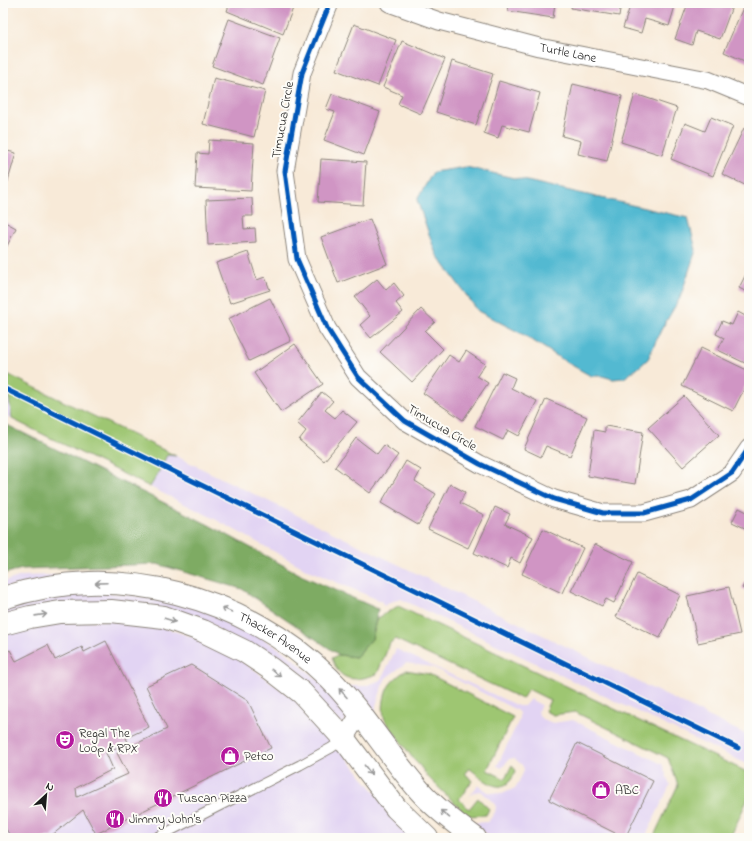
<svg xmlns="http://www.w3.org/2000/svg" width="752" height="841" viewBox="0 0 752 841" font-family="'Indie Flower',sans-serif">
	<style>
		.built { fill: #e2d4f3 }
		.green { fill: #9ec672; stroke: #5d7147 }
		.forest { fill: #7eab64; stroke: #4d6440 }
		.water { fill: #53b9d1; stroke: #386a76 }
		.building { fill: #d095c4 }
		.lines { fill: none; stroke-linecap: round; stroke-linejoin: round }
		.service-casing { stroke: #8a837a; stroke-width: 11 }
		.minor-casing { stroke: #8a837a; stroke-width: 19 }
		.tertiary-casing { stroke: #8a837a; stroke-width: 24 }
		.service { stroke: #fff; stroke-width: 9 }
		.minor { stroke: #fff; stroke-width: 17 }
		.tertiary { stroke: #fff; stroke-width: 22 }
		.cycleway-casing { stroke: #fdfcf7; stroke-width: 8 }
		.cycleway { stroke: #0057b8; stroke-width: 5 }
		.oneway { stroke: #999 }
		.labels { text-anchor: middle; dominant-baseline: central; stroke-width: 4; stroke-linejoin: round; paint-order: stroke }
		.street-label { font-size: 13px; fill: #1c1c1c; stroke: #fdfcf7 }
		.poi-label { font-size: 13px; fill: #1c1c1c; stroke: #fdfcf7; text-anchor: start }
	</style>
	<rect width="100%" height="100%" fill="#fdfcf7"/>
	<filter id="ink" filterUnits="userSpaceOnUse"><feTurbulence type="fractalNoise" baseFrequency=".025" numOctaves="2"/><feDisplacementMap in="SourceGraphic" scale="8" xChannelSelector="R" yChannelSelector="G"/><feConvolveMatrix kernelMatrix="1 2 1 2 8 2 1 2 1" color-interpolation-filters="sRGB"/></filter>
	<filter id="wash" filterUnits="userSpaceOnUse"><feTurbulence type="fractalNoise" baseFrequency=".012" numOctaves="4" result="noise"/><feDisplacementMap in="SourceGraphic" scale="16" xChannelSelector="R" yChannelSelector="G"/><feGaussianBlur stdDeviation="0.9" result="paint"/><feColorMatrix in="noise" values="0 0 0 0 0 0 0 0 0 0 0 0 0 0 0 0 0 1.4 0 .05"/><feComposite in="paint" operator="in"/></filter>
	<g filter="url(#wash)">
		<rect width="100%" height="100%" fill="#f8ead8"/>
		<path class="built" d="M3,372L5,373L12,419L3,414Z
			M167,455L176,456L749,736V765L401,599H397L384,606L381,601L308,570L211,517L150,487L156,477Z
			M85,574L3,588V582L22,576Z
			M105,592L163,599L201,609L246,628L288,654L323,685L349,714L343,724L208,622L3,615V607L23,600Z
			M110,620L161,627L199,639L239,659L296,700L333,741L413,838H3V634L60,622Z
			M396,649L518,706H524L530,699L541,705L538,711L539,715L542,719L553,723L573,720L662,764L670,785L645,838H492L471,823L488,822L495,812L496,807L494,803L481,791L474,792L469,797L478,785L488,792L502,794L515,788L518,783L523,773L524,769L522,765L514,758L509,759L502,768L497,766L519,720V713L516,710L432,667L406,663L386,678L384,682L376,705L375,713L377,720L371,712L372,709L366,705L349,686H365L381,680Z"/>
		<path class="green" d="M5,373L176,456L167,455L156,477L150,487L12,419Z
			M398,606L749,773V796L730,838H653L678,785L668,758L575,712L553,715L545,711L550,700L528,689L522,699L395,639L390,643L377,674C365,678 350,683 340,673C336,670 334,663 332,658L339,655L356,657L372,639L378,618Z
			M406,670L429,674L513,717L487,770L505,779L512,765L516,771C503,800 486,781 469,768L465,773L472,781L459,799L469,809L478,798L489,809L486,815L468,816L428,777L420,766L414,760L385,720C381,710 384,691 391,683C395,678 401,674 406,670Z"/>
		<path class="forest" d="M3,423L207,524L305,577L378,609L372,639L356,657L339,655L242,589L157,564L22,569L3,574Z"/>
		<path class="water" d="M466,167L688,218L696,250L680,298L661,330L648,359L638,368L624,378L613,379L602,376H591L568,363L524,335L478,311L436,254L417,200L433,172Z"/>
		<g id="blocks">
			<path class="building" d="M230,3H295L283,34L227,11Z
				M509,3H555L553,18L508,11Z
				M572,3H621L619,16L571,8Z
				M631,3H676L669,26L645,19L641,33L623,28Z
				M688,3L733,4L720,39L696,31L692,45L675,39Z
				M745,3H749V63L724,52Z
				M229,19L280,38L263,85L212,66Z
				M354,24L396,40L378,86L336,70Z
				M402,41L445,59L421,114L398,104L402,95L383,87Z
				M452,61L493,74L476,125L436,112Z
				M214,78L265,91L254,137L203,124Z
				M499,81L540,93L529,132L502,125L498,138L484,133Z
				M573,84L622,96L607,161L578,154L581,141L562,136Z
				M332,94L380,112L364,155L324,140L335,112L326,109Z
				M635,94L677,108L662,155L621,142Z
				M711,117L733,126L713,176L671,159L685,123L705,131Z
				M744,128L749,130V187L722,174Z
				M209,140L254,143L251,191L195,188L197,153L208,154Z
				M3,150L16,153L3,198Z
				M321,159L366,162L363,205L318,202Z
				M252,198L253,216H243L244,229L255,228L256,242L208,245L206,200Z
				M370,219L387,264L338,283L321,237Z
				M3,221L16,228L3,254Z
				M248,252L257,280L265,277L270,290L230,303L216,263Z
				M749,268V293L739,288Z
				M377,279L386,290L394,283L404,296L396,303L403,312L371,338L360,325L370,316L355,297Z
				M270,298L291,341L249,361L228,319Z
				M421,309L435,322L425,331L443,349L412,382L380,352Z
				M738,312L749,318V365L718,350L724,338L716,334L722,321L732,325Z
				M295,344L323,384L281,412L254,373Z
				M701,348L749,371V379L733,411L682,386Z
				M466,351L485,364L477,376L488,383L463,420L423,393L449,355L459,362Z
				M502,372L515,378L511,388L537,401L519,436L508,430L503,440L475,426Z
				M322,392L333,401L325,410L335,418L342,410L357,422L324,461L299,440L306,431L297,423Z
				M684,396L719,435L683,467L648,428Z
				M546,399L587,417L570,456L546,446L541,457L524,449Z
				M605,426L643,432L635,484L588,476L594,430L605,432Z
				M356,438L377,454L384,445L398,455L370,493L335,467Z
				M406,461L421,470L415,481L436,494L418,525L381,503Z
				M450,484L465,492L460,503L484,515L468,548L428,529Z
				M495,507L510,514L505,524L533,537L520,563L511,558L507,568L474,553Z
				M739,508L749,513V530L732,522Z
				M543,529L583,548L562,593L522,574Z
				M595,544L633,562L614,603L606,599L602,606L571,591Z
				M637,574L680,595L660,638L616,617Z
				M748,577L749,578V592L742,588Z
				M729,587L740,634L698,643L687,596Z
				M106,641L149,727L126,738L128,742L106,753L113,769L76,788L77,797L128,774L117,753L167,729L146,686L191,665L248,701L271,748L96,834L83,810L51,836L42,838H7L10,836L3,823V654L10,650L16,661L48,645L55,660L82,647L84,652Z
				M577,743L653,781L625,838L549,800Z"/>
		</g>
	</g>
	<g filter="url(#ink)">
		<use href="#blocks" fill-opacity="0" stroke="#8a837a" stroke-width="1"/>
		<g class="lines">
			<defs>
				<path id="service" d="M156,838L300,765L331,748L344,739"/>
				<g id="minor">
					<path d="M330,3L302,73L285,171L297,259L327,328L358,377L405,421L480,464L554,499L603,513H644L691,500L732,473L749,448"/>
					<path id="s1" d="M389,3L439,21L539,47L708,80L749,97"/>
					<path d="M344,739L360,713"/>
				</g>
				<g id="tertiary">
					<path id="s2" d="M3,598C115,560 246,596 329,678C364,713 388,755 420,791C436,809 456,824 475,838"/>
					<path d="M3,624L30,617L60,612L111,611L164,617L203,631L244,651L271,669L302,693L344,739L396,808L427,838"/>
				</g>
			</defs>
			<use href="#service" class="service-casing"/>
			<use href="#minor" class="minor-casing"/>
			<use href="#tertiary" class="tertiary-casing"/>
			<use href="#service" class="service"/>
			<use href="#minor" class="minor"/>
			<use href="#tertiary" class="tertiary"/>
			<defs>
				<path id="cycleway" d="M330,3L302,73L285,171L297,259L327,328L358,377L405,421L480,464L554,499L603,513H644L691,500L732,473L749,448
					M3,388L738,748"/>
			</defs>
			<use href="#cycleway" class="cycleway-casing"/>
			<use href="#cycleway" class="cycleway"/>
		</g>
		<defs><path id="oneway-shaft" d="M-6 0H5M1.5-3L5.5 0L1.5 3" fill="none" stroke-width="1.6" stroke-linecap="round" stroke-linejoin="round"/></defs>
		<g class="oneway">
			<use href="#oneway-shaft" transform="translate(101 583) rotate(178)"/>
			<use href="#oneway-shaft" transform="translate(227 610) rotate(-157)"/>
			<use href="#oneway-shaft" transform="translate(41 615) rotate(-8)"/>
			<use href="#oneway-shaft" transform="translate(170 620) rotate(18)"/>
			<use href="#oneway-shaft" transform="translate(276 673) rotate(38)"/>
			<use href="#oneway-shaft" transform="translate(343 693) rotate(-132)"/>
			<use href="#oneway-shaft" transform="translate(368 770) rotate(53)"/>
			<use href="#oneway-shaft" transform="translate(445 814) rotate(-140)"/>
		</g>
	</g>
	<defs>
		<symbol id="theatre-disc" viewBox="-11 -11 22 22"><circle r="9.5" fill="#b5179e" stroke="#fdfcf7"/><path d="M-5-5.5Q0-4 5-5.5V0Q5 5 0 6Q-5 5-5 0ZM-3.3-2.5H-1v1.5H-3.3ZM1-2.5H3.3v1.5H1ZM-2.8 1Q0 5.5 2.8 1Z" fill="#fff"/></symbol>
		<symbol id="shop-disc" viewBox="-11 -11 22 22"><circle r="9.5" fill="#b5179e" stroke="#fdfcf7"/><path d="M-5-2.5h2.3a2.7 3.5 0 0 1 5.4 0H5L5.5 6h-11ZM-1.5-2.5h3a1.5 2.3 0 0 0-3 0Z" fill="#fff"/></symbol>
		<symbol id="restaurant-disc" viewBox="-11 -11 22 22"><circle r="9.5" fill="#b5179e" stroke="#fdfcf7"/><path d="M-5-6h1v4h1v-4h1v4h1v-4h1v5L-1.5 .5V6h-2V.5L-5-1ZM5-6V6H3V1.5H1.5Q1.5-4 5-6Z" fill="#fff"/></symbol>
	</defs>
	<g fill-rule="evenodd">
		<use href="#theatre-disc" x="54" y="729" width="22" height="22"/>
		<use href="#shop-disc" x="219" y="745" width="22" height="22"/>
		<use href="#shop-disc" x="590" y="779" width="22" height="22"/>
		<use href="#restaurant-disc" x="152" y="787" width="22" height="22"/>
		<use href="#restaurant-disc" x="104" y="808" width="22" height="22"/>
	</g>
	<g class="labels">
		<g class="street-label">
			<text stroke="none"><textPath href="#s1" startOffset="186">Turtle Lane</textPath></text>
			<text transform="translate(283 120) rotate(-80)">Timucua Circle</text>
			<text transform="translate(442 428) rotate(31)">Timucua Circle</text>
			<text stroke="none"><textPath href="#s2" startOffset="285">Thacker Avenue</textPath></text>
		</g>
		<g class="poi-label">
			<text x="79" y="733">Regal The<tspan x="79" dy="15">Loop &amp; RPX</tspan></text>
			<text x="244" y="756">Petco</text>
			<text x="615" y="790">ABC</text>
			<text x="177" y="798">Tuscan Pizza</text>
			<text x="129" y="819">Jimmy John's</text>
		</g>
	</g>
	<rect width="752" height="841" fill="none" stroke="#fdfcf7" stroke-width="16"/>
	<g transform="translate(46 795) rotate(26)" stroke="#fdfcf7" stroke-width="3" paint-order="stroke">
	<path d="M0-3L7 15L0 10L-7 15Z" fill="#1c1c1c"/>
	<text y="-6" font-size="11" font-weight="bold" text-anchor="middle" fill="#1c1c1c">N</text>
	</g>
</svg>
